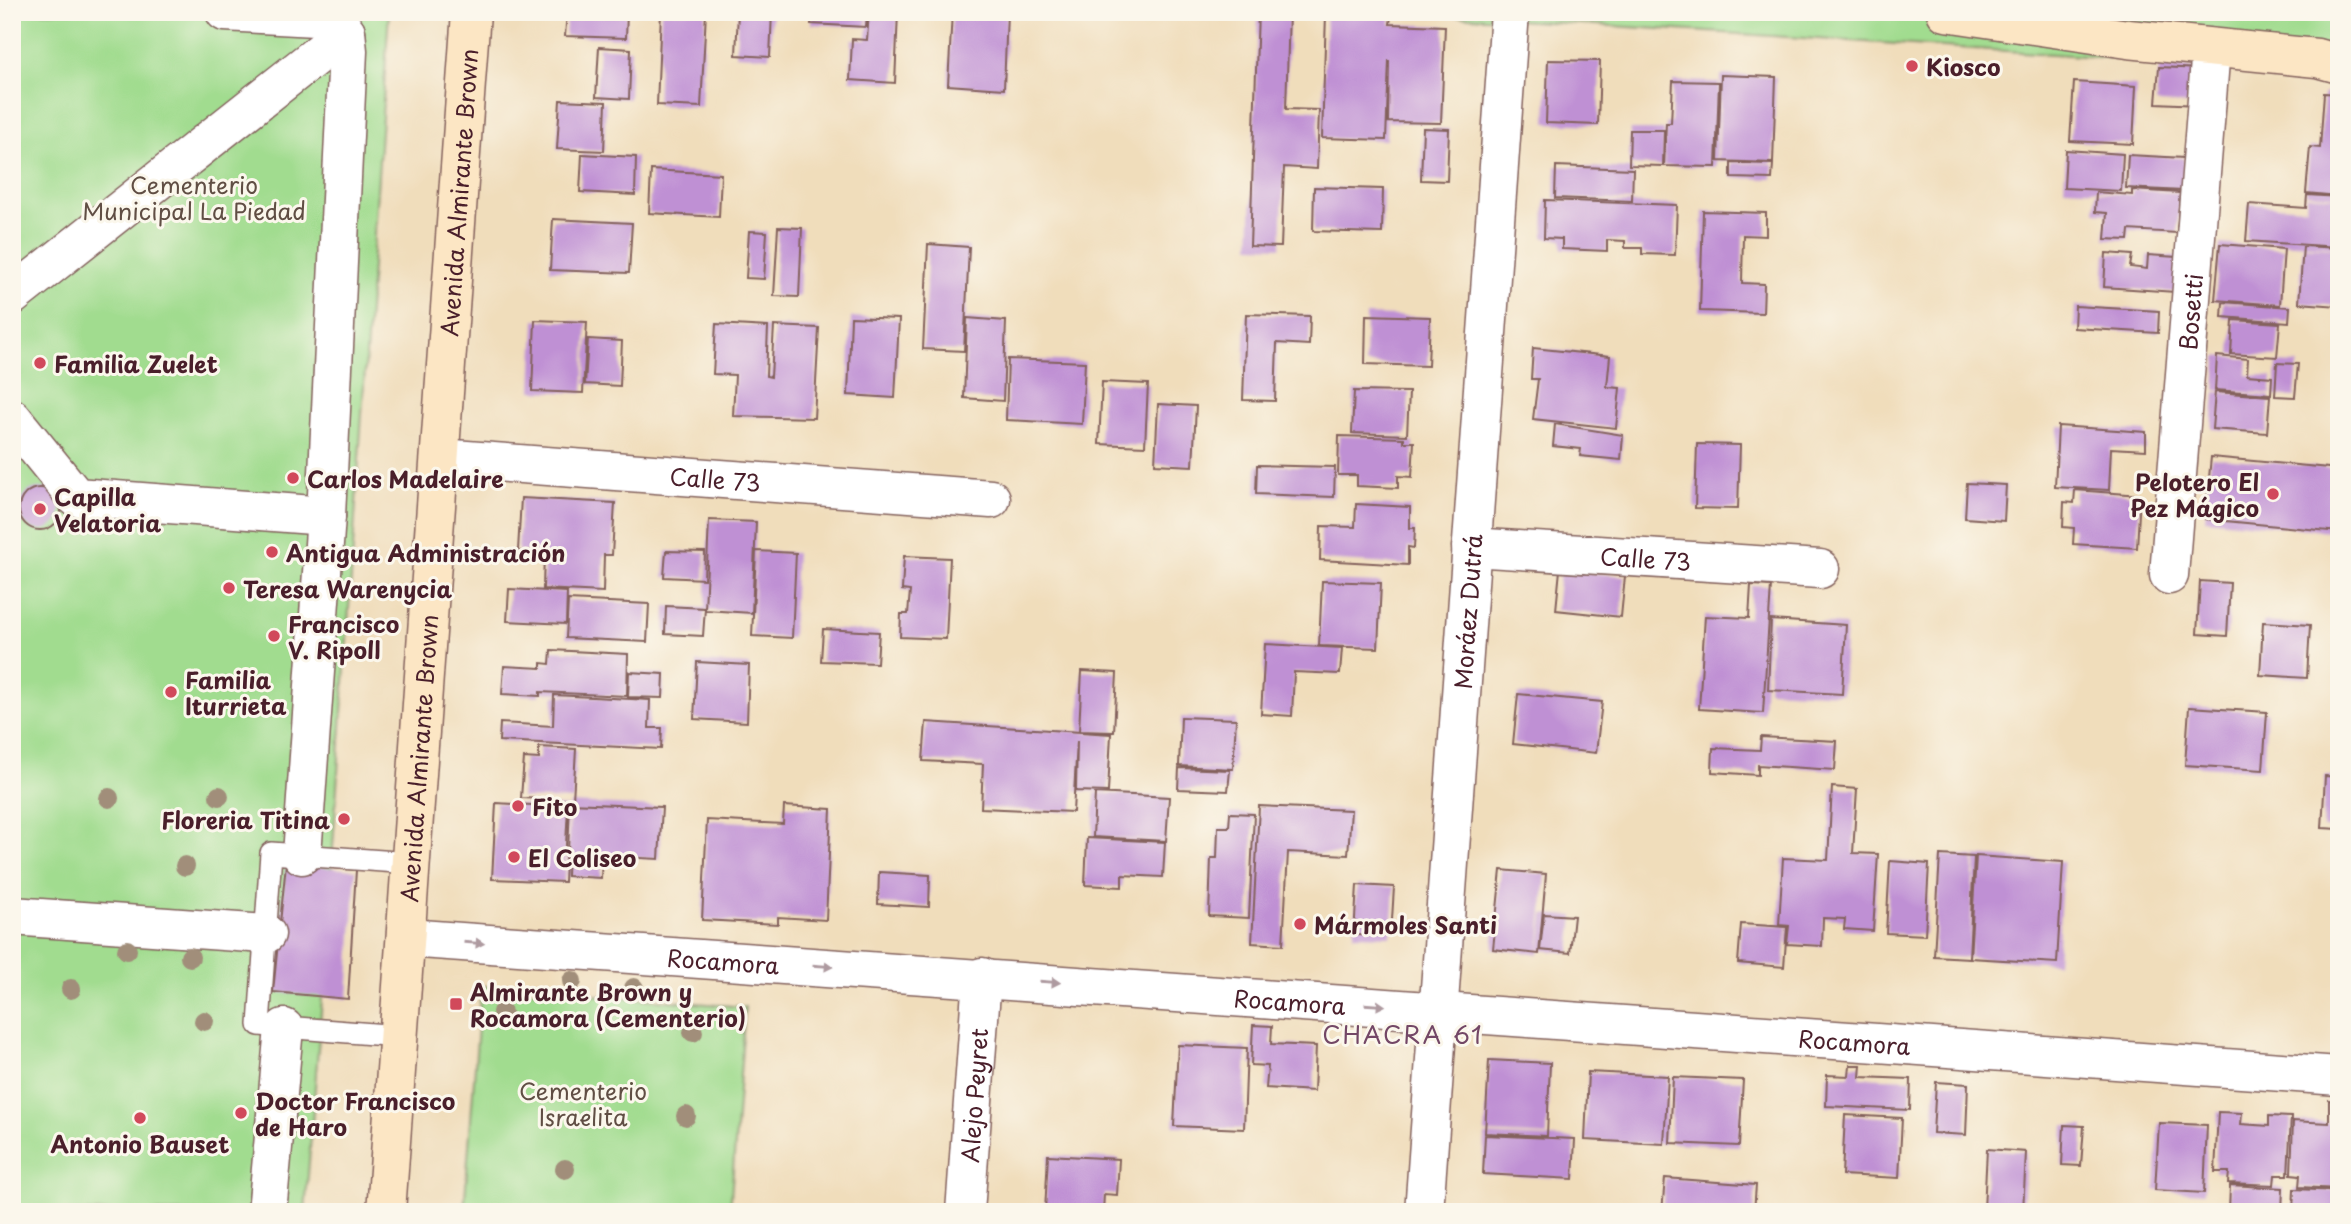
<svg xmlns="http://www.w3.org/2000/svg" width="2351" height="1224" viewBox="0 0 2351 1224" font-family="'Playpen Sans',sans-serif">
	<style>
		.green { fill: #a1dc8f; stroke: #767e5d; stroke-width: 2 }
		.building { fill: #bf90d4 }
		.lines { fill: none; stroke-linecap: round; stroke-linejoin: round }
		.lane-casing { stroke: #84625d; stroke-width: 24 }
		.street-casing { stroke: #84625d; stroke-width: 41 }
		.secondary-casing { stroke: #84625d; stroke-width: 41 }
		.lane { stroke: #fff; stroke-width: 21 }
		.street { stroke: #fff; stroke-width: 38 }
		.secondary { stroke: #fce6c4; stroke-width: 38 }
		.tree { fill: #a18e7a }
		.oneway { fill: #ae9aa0 }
		.poi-dot { fill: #d1495b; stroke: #fbf7ec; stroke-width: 2.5 }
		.labels { text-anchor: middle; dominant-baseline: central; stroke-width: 6; stroke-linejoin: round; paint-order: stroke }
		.poi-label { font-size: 23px; font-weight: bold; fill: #4a1f2b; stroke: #fbf7ec; text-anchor: start }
		.park-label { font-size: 23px; fill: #604e44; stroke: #fbf7ec }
		.street-label { font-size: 23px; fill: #4a1f2b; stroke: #fbf7ec }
		.neighbourhood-label { font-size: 24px; letter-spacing: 2px; fill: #734766; stroke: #fbf7ec }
	</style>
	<rect width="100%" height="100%" fill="#fbf7ec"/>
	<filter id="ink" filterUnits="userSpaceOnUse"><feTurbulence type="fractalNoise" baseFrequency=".0143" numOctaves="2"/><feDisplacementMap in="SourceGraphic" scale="14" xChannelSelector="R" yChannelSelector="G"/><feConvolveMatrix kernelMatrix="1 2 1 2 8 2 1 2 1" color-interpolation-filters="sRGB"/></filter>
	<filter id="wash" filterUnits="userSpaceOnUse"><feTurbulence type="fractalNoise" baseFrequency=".00686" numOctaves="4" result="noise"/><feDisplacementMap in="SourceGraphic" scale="28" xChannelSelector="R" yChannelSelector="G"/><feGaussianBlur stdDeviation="1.57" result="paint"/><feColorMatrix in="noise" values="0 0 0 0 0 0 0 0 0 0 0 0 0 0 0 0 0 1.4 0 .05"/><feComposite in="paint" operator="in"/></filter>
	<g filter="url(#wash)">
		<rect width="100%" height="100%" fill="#f0ddbb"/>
		<path class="green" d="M12,12H389L327,936L305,1212H12Z
			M1392,12H2339V77L2211,64Z
			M481,986L745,1007L730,1212H464Z"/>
		<g id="blocks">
			<path class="building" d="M567,12H627L626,38L565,36Z
				M661,12H706L701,107L657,105Z
				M738,12H772L770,57L736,55Z
				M812,12H867L866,27L811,24Z
				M869,12H898L895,83L850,80L852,39L867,40Z
				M952,12H1007L1004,89L948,85Z
				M1258,12H1289L1286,109L1319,110L1317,169L1284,167L1281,247L1250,246Z
				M1326,14L1391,16L1390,24L1445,26L1441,123L1388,122L1389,60L1386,140L1322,138Z
				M599,47L631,49L629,99L596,97Z
				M1548,60L1600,61L1598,125L1546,123Z
				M2159,67L2201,69L2199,105L2156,103Z
				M1721,75L1776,77L1773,163L1718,161Z
				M1673,81L1719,82L1716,167L1664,166L1666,123H1671Z
				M2074,82L2136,86L2133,144L2070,141Z
				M2324,93L2339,94V196L2306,193L2310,147L2320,148Z
				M560,100L606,102L604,151L557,149Z
				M1423,128L1449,129L1447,181L1421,180Z
				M1630,130H1664L1663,166L1629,165Z
				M2066,150L2123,154L2121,191L2064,188Z
				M582,154L636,157L635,195L580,192Z
				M2128,155L2184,158L2183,191L2126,188Z
				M1731,163L1773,164L1772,179L1731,178Z
				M1556,166L1633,169L1632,201L1555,198Z
				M651,170L721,174L719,217L649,213Z
				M1314,187L1383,189L1382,233L1313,231Z
				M2132,190L2180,193L2177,233L2129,230L2128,240L2105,239L2107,213L2095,212L2096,192L2132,195Z
				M2307,195L2339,197V247L2246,241L2249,204L2306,208Z
				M1545,200L1677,205L1675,255L1642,254V248H1625V241L1607,240V251L1562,249V239L1544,238Z
				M1703,211L1766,213V236L1743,235L1742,283L1764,284L1763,313L1700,311Z
				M553,219L632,223L629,273L550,270Z
				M778,227L802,228L799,297L774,296Z
				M749,231L767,232L764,279L746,278Z
				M928,244L969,247L964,351L923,349Z
				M2220,244L2284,249L2280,305L2215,300Z
				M2303,246L2339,248V306L2299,303Z
				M2106,253L2132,255L2130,267L2147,269L2148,255L2177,257L2175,292L2104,287Z
				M2223,302L2290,307L2289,322L2222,317Z
				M2075,306L2159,311L2158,333L2074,328Z
				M1246,314L1310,316L1309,345L1277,343L1275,401L1243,400Z
				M1366,315L1430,317L1428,366L1365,364Z
				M851,317L899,319L895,398L848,395Z
				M967,318L1006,321L1003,401L964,398Z
				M535,320L587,322L583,393L532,391Z
				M2233,320L2280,323L2277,357L2231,354Z
				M716,324L768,327L766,376L771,377L774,326L819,328L814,418L733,416L735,375L713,374Z
				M588,339L622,341L620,386L585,384Z
				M1533,348L1610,356L1607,387L1620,388L1616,428L1533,419L1538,379H1531Z
				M2217,356L2248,359L2247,375L2272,377L2271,394L2215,390Z
				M1008,359L1085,362L1082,424L1006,420Z
				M2277,363L2298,364L2295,397L2275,396Z
				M1102,382L1148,384L1145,446L1099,444Z
				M1354,391L1409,392L1407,435L1352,433Z
				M2215,392L2270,396L2267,433L2212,429Z
				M1158,404L1196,406L1193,466L1155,464Z
				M1555,424L1623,435L1621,460L1580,456L1581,449L1553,446Z
				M2058,426L2146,432V450L2111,448L2109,490L2055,487Z
				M1339,436L1404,438V442H1414L1412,477L1398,476V488L1357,486V475H1338Z
				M1697,444L1740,445L1738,509L1695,508Z
				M2211,457L2339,469V532L2205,519Z
				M1257,465L1335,467L1334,497L1256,494Z
				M1967,483L2006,485L2004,521L1965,518Z
				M19 509a21 21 0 1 1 42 0a21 21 0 1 1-42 0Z
				M2075,490L2140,495L2137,548L2073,544L2074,528L2063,527L2064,502L2074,503Z
				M521,498L615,503L612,555H604L603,592L543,589L544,552L518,551Z
				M1356,504L1410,507V528H1415L1414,548L1408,547V565L1320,560L1321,526L1355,527Z
				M709,520L756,522L752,613L705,610Z
				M666,551L705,552L704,579L664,577Z
				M756,551L796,553L792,638L752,636Z
				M904,556L950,558L946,639L900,637L901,614H908L910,591L902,590Z
				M1560,570L1625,576L1621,617L1556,610Z
				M1322,581L1381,583L1378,648L1319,646Z
				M2200,581L2230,583L2227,636L2197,634Z
				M1751,585L1771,586L1763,713L1699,709L1705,616L1749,618Z
				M509,589L567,592L566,624L507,621Z
				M568,600L649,604L647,642L566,638Z
				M666,606L705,608L703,636L665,634Z
				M1771,620L1846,625L1842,694L1768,690Z
				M2263,622L2310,625L2307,678L2260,675Z
				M823,629L879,632L877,663L821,661Z
				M1265,644L1342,648L1340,674L1294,672L1292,716L1261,714Z
				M551,650L628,654L627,696L540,692V696L502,694L504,666L541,668V663L550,664Z
				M697,662L749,665L747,722L694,719Z
				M1082,671L1117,673L1114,732L1079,731Z
				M629,672L664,674L663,698L628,697Z
				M1518,694L1602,702L1596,753L1513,744Z
				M554,695L650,700L649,728H662L661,749L499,741L500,723L553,726Z
				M2189,707L2267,712L2263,770L2185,765Z
				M1181,717L1236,719L1233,769L1179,766Z
				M926,722L1111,734L1108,792L1076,791L1077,741L1073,812L981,808L983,764L923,761Z
				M1761,737L1837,741L1835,770L1758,765V775L1712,772L1713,748L1760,750Z
				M539,747L576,749L573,800L521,798L524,758L539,759Z
				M1179,768L1230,770L1228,791L1178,789Z
				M2325,776L2339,777V829L2322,828Z
				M1832,787L1857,789L1853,853L1878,854L1873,931L1844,929L1845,919L1823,918L1822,946L1787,944L1789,926L1779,925L1783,858L1828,860Z
				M1095,793L1169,797L1166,841L1093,837Z
				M496,803L568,807L564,882L492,879Z
				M570,803L662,807L659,859L602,856L601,878L567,876Z
				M784,806L831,809L826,920L778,917V924L702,920L707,820L783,824Z
				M1259,806L1351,810L1348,855L1288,852L1283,945L1252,943Z
				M1230,813L1254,814L1249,918L1209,916L1211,858H1217L1218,827H1229Z
				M1087,838L1165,842L1163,877L1122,875V887L1085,885Z
				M1940,855L1974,857L1969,958L1934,956Z
				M1976,856L2063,862L2057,963L1970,958Z
				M1890,861L1929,864L1925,935L1886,933Z
				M286,864L356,870L348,999L273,992Z
				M1501,870L1546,874L1539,954L1493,949Z
				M879,872L930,875L929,907L878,904Z
				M1357,885L1394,887L1391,936L1354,935Z
				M1544,914L1574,916L1570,953L1540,950Z
				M1741,924L1787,927L1784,967L1738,963Z
				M1253,1025L1272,1026L1271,1044L1316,1046L1314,1091L1266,1088L1268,1066L1251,1065Z
				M1178,1045L1247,1048L1244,1129L1174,1126Z
				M1489,1060L1550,1063L1547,1136L1485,1133Z
				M1850,1065H1861L1860,1077L1911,1079L1910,1110L1826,1106L1827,1075L1849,1076Z
				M1588,1072L1668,1076L1664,1144L1585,1140Z
				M1673,1077L1743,1080L1739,1146L1670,1143Z
				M1936,1082L1968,1084L1966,1135L1933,1133Z
				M2329,1100L2339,1101V1189L2299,1187L2300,1175L2291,1174L2293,1121L2329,1123Z
				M2218,1112L2242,1113L2241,1124L2269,1126V1116L2291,1117L2288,1175H2275L2274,1185L2228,1183L2229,1172H2215Z
				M1845,1115L1902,1118L1899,1178L1842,1175Z
				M2159,1123L2207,1125L2204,1193L2155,1190Z
				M2064,1125L2084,1126L2081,1166L2062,1165Z
				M1485,1135L1575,1139L1573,1179L1483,1174Z
				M1987,1149L2026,1152L2023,1212L1984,1210Z
				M1048,1155L1119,1159L1117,1195L1104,1194L1103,1212H1045Z
				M1665,1178L1756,1185L1754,1212H1662Z
				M2230,1185L2283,1188L2282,1212H2229Z
				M2294,1189L2339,1191V1212H2293Z"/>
		</g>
	</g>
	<g filter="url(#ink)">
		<use href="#blocks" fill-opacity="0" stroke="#84625d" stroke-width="2"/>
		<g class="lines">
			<defs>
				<path id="lane" d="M399,1036L259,1025L271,853L411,863"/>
				<g id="street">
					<path d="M225,12L315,17L332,20L346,32L348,51L326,516L302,855"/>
					<path d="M12,296L346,32"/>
					<path d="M12,418L76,497L326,516"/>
					<path id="s1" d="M440,458L991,499"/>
					<path id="s2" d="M1471,547L1820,569"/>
					<path id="s3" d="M2169,575L2211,48"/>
					<path d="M12,916L266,934"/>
					<path id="s4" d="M406,938L2339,1076"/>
					<path d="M267,1212L284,1028"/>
					<path id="s5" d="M965,1212L982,977"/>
					<path id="s6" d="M1424,1212L1510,12"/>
				</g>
				<g id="secondary">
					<path d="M1946,12L2128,39L2317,58L2339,64"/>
					<path id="s7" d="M386,1212L471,12"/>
				</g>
			</defs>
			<use href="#lane" class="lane-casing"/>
			<use href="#street" class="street-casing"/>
			<use href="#secondary" class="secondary-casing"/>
			<use href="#lane" class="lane"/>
			<use href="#street" class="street"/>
			<use href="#secondary" class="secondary"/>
		</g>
		<g class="tree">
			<circle cx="219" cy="796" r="10"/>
			<circle cx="109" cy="798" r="10"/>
			<circle cx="185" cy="866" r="10"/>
			<circle cx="127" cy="950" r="10"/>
			<circle cx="190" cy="957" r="10"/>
			<circle cx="572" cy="981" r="10"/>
			<circle cx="634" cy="988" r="10"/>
			<circle cx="71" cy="989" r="10"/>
			<circle cx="502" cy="1012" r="10"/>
			<circle cx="204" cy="1021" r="10"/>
			<circle cx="693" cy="1032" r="10"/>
			<circle cx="686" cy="1116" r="10"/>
			<circle cx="565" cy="1169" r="10"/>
		</g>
		<defs><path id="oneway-solid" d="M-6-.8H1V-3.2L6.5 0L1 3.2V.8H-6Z" transform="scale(1.75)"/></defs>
		<g class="oneway">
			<use href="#oneway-solid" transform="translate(474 943) rotate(4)"/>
			<use href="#oneway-solid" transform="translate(823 966) rotate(4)"/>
			<use href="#oneway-solid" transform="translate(1050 982) rotate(4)"/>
			<use href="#oneway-solid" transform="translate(1375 1005) rotate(4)"/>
		</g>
	</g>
	<g class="poi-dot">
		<circle cx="1912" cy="66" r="7"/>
		<circle cx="40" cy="363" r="7"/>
		<circle cx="293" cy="478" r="7"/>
		<circle cx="2273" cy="494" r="7"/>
		<circle cx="40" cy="509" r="7"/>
		<circle cx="272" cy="552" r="7"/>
		<circle cx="229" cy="588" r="7"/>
		<circle cx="274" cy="636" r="7"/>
		<circle cx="171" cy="692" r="7"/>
		<circle cx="518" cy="806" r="7"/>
		<circle cx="344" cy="819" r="7"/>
		<circle cx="514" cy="857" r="7"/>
		<circle cx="1300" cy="924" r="7"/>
		<rect x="449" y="997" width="14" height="14" rx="3.5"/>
		<circle cx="241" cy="1113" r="7"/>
		<circle cx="140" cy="1118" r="7"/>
	</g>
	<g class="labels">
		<g class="poi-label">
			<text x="1926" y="66">Kiosco</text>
			<text x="54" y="363">Familia Zuelet</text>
			<text x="307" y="478">Carlos Madelaire</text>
			<text x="2259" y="481" text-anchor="end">Pelotero El<tspan x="2259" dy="26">Pez Mágico</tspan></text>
			<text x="54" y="496">Capilla<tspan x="54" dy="26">Velatoria</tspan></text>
			<text x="286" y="552">Antigua Administración</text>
			<text x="243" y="588">Teresa Warenycia</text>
			<text x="288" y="623">Francisco<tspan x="288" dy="26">V. Ripoll</tspan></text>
			<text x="185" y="679">Familia<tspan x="185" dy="26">Iturrieta</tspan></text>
			<text x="532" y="806">Fito</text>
			<text x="330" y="819" text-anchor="end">Floreria Titina</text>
			<text x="528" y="857">El Coliseo</text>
			<text x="1314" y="924">Mármoles Santi</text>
			<text x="470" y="991">Almirante Brown y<tspan x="470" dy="26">Rocamora (Cementerio)</tspan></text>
			<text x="255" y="1100">Doctor Francisco<tspan x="255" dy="26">de Haro</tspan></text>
			<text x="140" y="1143" text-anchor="middle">Antonio Bauset</text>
		</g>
		<g class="park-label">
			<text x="194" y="184">Cementerio<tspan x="194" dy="26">Municipal La Piedad</tspan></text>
			<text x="583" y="1090">Cementerio<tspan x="583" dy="26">Israelita</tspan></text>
		</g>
		<g class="street-label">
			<text stroke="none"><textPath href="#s7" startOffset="1022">Avenida Almirante Brown</textPath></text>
			<text stroke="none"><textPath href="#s3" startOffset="264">Bosetti</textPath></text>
			<text stroke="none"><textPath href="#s1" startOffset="276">Calle 73</textPath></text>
			<text stroke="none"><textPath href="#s2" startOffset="175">Calle 73</textPath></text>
			<text stroke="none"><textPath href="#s6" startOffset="602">Moráez Dutrá</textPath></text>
			<text stroke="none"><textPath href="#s7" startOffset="455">Avenida Almirante Brown</textPath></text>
			<text stroke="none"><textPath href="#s4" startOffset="318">Rocamora</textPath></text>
			<text stroke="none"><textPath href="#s4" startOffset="886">Rocamora</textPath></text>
			<text stroke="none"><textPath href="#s4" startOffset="1452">Rocamora</textPath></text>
			<text stroke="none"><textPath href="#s5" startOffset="117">Alejo Peyret</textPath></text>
		</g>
		<g class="neighbourhood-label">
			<text x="1403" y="1034">CHACRA 61</text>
		</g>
	</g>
	<rect width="2351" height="1224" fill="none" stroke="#fbf7ec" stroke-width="42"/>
</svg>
